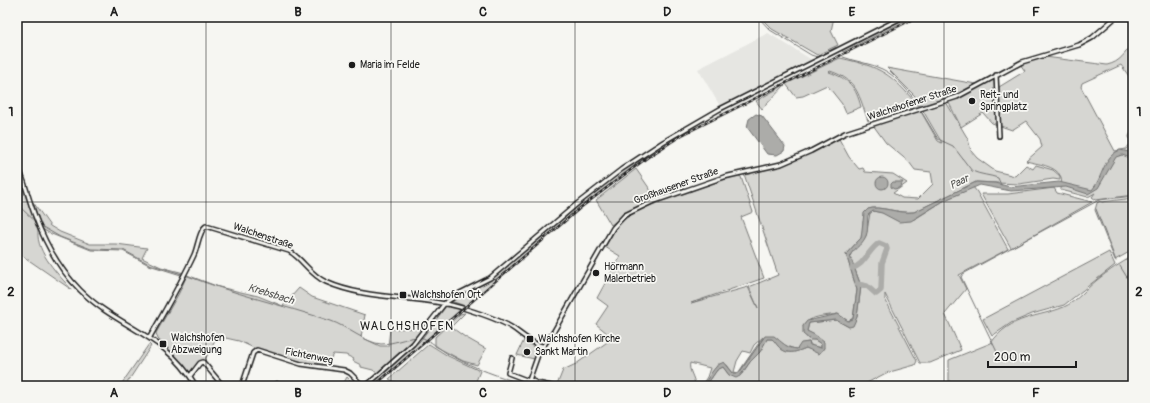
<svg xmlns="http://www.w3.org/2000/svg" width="1150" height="403" viewBox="0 0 1150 403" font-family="Pangolin,sans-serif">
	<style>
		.built { fill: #e6e6e2 }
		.green { fill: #d6d6d2; stroke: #797977; fill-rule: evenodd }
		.water { fill: #acaca9; stroke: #727271 }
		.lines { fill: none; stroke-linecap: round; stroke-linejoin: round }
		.stream { stroke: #727271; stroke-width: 1 }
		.river { stroke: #acaca9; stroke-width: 5.5 }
		.minor-casing { stroke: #1c1c1c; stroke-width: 6 }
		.minor { stroke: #f6f6f2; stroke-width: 3 }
		.rail-casing { stroke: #1c1c1c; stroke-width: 2.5 }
		.rail { stroke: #f6f6f2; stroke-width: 1; stroke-dasharray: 3; stroke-linecap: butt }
		.grid { fill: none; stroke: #1c1c1c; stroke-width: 1; stroke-opacity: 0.55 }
		.poi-dot { fill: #1c1c1c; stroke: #f6f6f2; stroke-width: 1.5 }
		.labels { text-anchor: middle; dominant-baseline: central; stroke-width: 3.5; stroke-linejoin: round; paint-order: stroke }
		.poi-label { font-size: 10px; fill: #1c1c1c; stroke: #f6f6f2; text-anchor: start }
		.street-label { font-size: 10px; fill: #1c1c1c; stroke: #f6f6f2 }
		.water-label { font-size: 11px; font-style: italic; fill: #565654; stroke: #f6f6f2 }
		.quarter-label { font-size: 12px; letter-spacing: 1px; fill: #1c1c1c; stroke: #f6f6f2 }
		.neatline { fill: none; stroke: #1c1c1c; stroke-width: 1.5 }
		.grid-label { font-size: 13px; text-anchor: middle; font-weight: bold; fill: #1c1c1c }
	</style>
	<rect width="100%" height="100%" fill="#f6f6f2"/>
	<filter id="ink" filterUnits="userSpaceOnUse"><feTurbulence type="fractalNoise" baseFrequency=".025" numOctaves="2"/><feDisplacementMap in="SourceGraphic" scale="8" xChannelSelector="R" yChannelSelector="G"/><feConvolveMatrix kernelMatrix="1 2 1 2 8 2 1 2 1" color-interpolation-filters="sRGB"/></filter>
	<g filter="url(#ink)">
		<path class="built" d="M768,33L812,60L720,106L698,69Z"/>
		<path class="green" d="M760,17H834L831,31L838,45L817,55L772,29Z
			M908,17H913L843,52L842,50Z
			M1133,44V82L1121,65L1082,83L1081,87L1115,151L1126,149L1130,144L1129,136L1133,129V195L1096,200L1092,197L1095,193L1088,197L1061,190C1061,186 1062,180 1061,177C1056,165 1036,164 1026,161L1042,147L1040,139L1026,121L1012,130L992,123L983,113L961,127L948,101L966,94L993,77L997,79L998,107H999V87L1025,71L1020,64L1045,57L1107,65C1121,62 1124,53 1133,44Z
			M840,58C881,67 891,73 918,106L868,121C859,96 858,80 830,71L829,72C849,79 856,87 861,107L846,113L842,104L827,85L803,96L796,97L786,84L762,109L756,101L786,84Z
			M887,68L976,84L958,94L920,106L915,96Z
			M946,102L968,139L971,151L977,158L995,171L1015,176L1026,165L1033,169L1036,165L1053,170L1060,176V180L1053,179L1019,184L976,182L914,212C899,214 879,205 868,209L863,222V231L861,238L846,254L857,290L853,318L848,321L838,314C827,316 810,315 803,326L806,336L808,339L815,340L821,344V348L812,346L809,342L803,343L797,349C788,348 783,345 777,339L763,338L756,351L750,356L739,373H733L727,365L718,364L708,379L701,386L707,377L710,368L690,363C688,371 695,377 695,386L557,385L563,370L576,364L613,338L596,324L608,306L597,298L620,256L605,247L619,223L640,209L738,175L741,177L753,212L741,217L764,278L691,303L748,287L758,308L749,287L778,275L744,174C779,169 808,155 838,137L849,157L859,169L863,168L865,172L893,174L907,183L893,193L902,198L918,199L933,184L931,172L915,170L909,162L886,143L873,125L920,110L938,141L942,143L922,109ZM763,337L738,373L734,372L737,361L743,351L750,353L754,345Z
			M647,156L597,194L465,306L451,301L492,279L596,191L622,171Z
			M636,169L656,198L631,210L611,225L596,200Z
			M17,172L38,231C36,253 59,275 72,290L17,252V205L19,207L17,204Z
			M973,187L977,192L1008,249L959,275L966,289L945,314L961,350L930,363H920L885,294V299L917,361L915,365L886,373L861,386H706L717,370L723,367L729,375L742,374L750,362L760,352L767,339H772C775,341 776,343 778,346C787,356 796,352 806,348L820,353L824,348L817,337L807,331L809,323L836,320L849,327L857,317L861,286L850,256L852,252L866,236L870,213L873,211L915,219L945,200Z
			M1054,188L1057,193L1092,202L1011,248L981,194H1008Z
			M1133,198V250L1115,260L1095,210L1097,203L1100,201L1102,202Z
			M33,202L50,226L60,232L90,244H116L147,248L142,258L161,267L184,273L171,303L151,333H148C160,325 175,289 181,275L149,265L123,251L91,250L49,233L42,229Z
			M1109,252L1115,265L1064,305L1032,314L1011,323L992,336L983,319Z
			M1133,256V386H949V360L991,343C1011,315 1037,318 1064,307C1077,301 1086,289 1097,280C1108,271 1121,263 1133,256Z
			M187,275L219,287L258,296L283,306L299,288L312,297L365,315L361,337L380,346H388L390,329L422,328L412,341L377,373L373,370L361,367V365L353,361L354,359L346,355L333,354L327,366H318L256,349L239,341L217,336L205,360L200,362L191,373L158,339L156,333L179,293Z
			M447,305L461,309L374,386H369L420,341Z
			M465,313L451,327L465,337L486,349L477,365L463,361L435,346V337L460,314Z
			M524,340L536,349L537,354L534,359L517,355Z
			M149,344L151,346L125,386H120Z
			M429,344L448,356L480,371L474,386C449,386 410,392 389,379Z
			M347,377L356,386H342Z"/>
		<path class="water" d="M756,114L762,116L785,146L784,151L777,155L767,154L747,127L749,119Z
			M1120,150L1133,153V159L1122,155L1116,157L1098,188L1088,194L1066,187L1011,191L980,185L945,200L911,221L899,222L882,213L873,211L868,215C867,223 869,231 865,238C861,246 853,249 850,256L861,286L857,317L853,326L849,327L836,320L809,323L807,331L815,335L824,342V348L819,354L806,348C796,352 787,356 778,346C776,344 775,341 772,339H767L760,352L750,362L740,376L736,378L729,375L723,367L717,370L706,386H701C710,379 712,366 724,362L733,373H739L765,336H774C782,342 786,348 797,349L801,343L809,342L810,345L821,348V344L815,340H810L803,334V326L807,321L838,314L848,321L853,319L857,290L846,254L861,238L864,213L868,209C879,205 898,214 914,212L976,182L995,183L1010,187L1059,182L1092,190C1103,178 1103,156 1120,150Z
			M876 183a6 6 0 1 1 12 0a6 6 0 1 1-12 0Z
			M893,182H903L899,188L894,189L891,187V184Z"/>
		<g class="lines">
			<path class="stream" d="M758,17L770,30L811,55L817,57L836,47
				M843,57C856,62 870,63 882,69C894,74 913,95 919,107
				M921,111L938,139L953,146L972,171C981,175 990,175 998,178L1001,185
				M17,201L22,209L37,223
				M1096,209L1116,261
				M41,226L60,237L91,249L123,250L149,264L182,274
				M1120,266L1133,287
				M185,275C233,294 283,305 331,321C346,326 366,343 381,344C393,344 405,338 417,337
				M420,337C431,340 440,350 450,355C474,368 500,377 526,385
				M997,352L961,277L963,274L1099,200L1133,196"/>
			<path class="river" d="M852,268C865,265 868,250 879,243L886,246L887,249L882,263L881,290L876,294L867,286L857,284"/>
			<defs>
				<path id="minor" d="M996,75L999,136
					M17,164C25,181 28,198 35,216C45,243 59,269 80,290C119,329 165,333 196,386
					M150,337C165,310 181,283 194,255C198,246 199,231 206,226L289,251C303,259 310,275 326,282C368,301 422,295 466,309C482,314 498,319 511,327C522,334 530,343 542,346
					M512,358L508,373L529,381
					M190,376L200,363L203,362L223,386
					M530,380L537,383L551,386
					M242,386L253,353L257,350L301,364L344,370L350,373L363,386
					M275,386L277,384
					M366,386L413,344L445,303L460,293L490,278L578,203L622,169L663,142L720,109L903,17
					M381,386H397
					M527,386L539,352L554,331L613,228L625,215L652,202L724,177L781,164L811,151L845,133L957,97L1022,62L1079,45L1092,38L1116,17"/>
			</defs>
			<use href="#minor" class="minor-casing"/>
			<use href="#minor" class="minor"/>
			<defs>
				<path id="rail" d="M374,386L580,208L648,157L682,135L724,114L917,17"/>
			</defs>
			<use href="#rail" class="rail-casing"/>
			<use href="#rail" class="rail"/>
		</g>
	</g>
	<path class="grid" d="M206,17V386M391,17V386M575,17V386M759,17V386M944,17V386M17,202H1133"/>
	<g class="poi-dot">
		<circle cx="352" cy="65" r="4"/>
		<circle cx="972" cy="101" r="4"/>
		<circle cx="596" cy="273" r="4"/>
		<rect x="399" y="291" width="8" height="8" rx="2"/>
		<rect x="526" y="335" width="8" height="8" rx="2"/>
		<rect x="159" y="340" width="8" height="8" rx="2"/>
		<circle cx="527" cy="352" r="4"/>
	</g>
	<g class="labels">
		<g class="poi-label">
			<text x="360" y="65">Maria im Felde</text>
			<text x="980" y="95">Reit- und<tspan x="980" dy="12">Springplatz</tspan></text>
			<text x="604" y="267">Hörmann<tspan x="604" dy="12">Malerbetrieb</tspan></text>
			<text x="411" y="295">Walchshofen Ort</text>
			<text x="171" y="338">Walchshofen<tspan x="171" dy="12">Abzweigung</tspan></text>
			<text x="538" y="339">Walchshofen Kirche</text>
			<text x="535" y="352">Sankt Martin</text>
		</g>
		<g class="street-label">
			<text transform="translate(912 103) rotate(-18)">Walchshofener Straße</text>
			<text transform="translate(676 186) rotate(-20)">Großhausener Straße</text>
			<text transform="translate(263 236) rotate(19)">Walchenstraße</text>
			<text transform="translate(309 356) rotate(11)">Fichtenweg</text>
		</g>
		<g class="water-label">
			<text transform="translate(959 182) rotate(-26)">Paar</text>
			<text transform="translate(271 294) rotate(17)">Krebsbach</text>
		</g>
		<g class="quarter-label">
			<text x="407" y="326">WALCHSHOFEN</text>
		</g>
	</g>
	<rect width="1150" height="403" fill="none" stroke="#f6f6f2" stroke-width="44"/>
	<path d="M988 361v6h88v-6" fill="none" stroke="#1c1c1c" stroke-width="2"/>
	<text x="994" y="361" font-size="12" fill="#1c1c1c" stroke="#f6f6f2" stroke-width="3" paint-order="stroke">200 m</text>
	<rect x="22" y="22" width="1106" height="359" class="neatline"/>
	<g class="grid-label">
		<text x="114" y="16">A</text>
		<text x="298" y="16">B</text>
		<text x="483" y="16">C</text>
		<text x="667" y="16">D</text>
		<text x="852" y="16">E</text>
		<text x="1036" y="16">F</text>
		<text x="11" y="116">1</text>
		<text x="1139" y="116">1</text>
		<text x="11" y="296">2</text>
		<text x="1139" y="296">2</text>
		<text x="114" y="397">A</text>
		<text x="298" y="397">B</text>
		<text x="483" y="397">C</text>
		<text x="667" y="397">D</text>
		<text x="852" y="397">E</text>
		<text x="1036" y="397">F</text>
	</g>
</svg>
